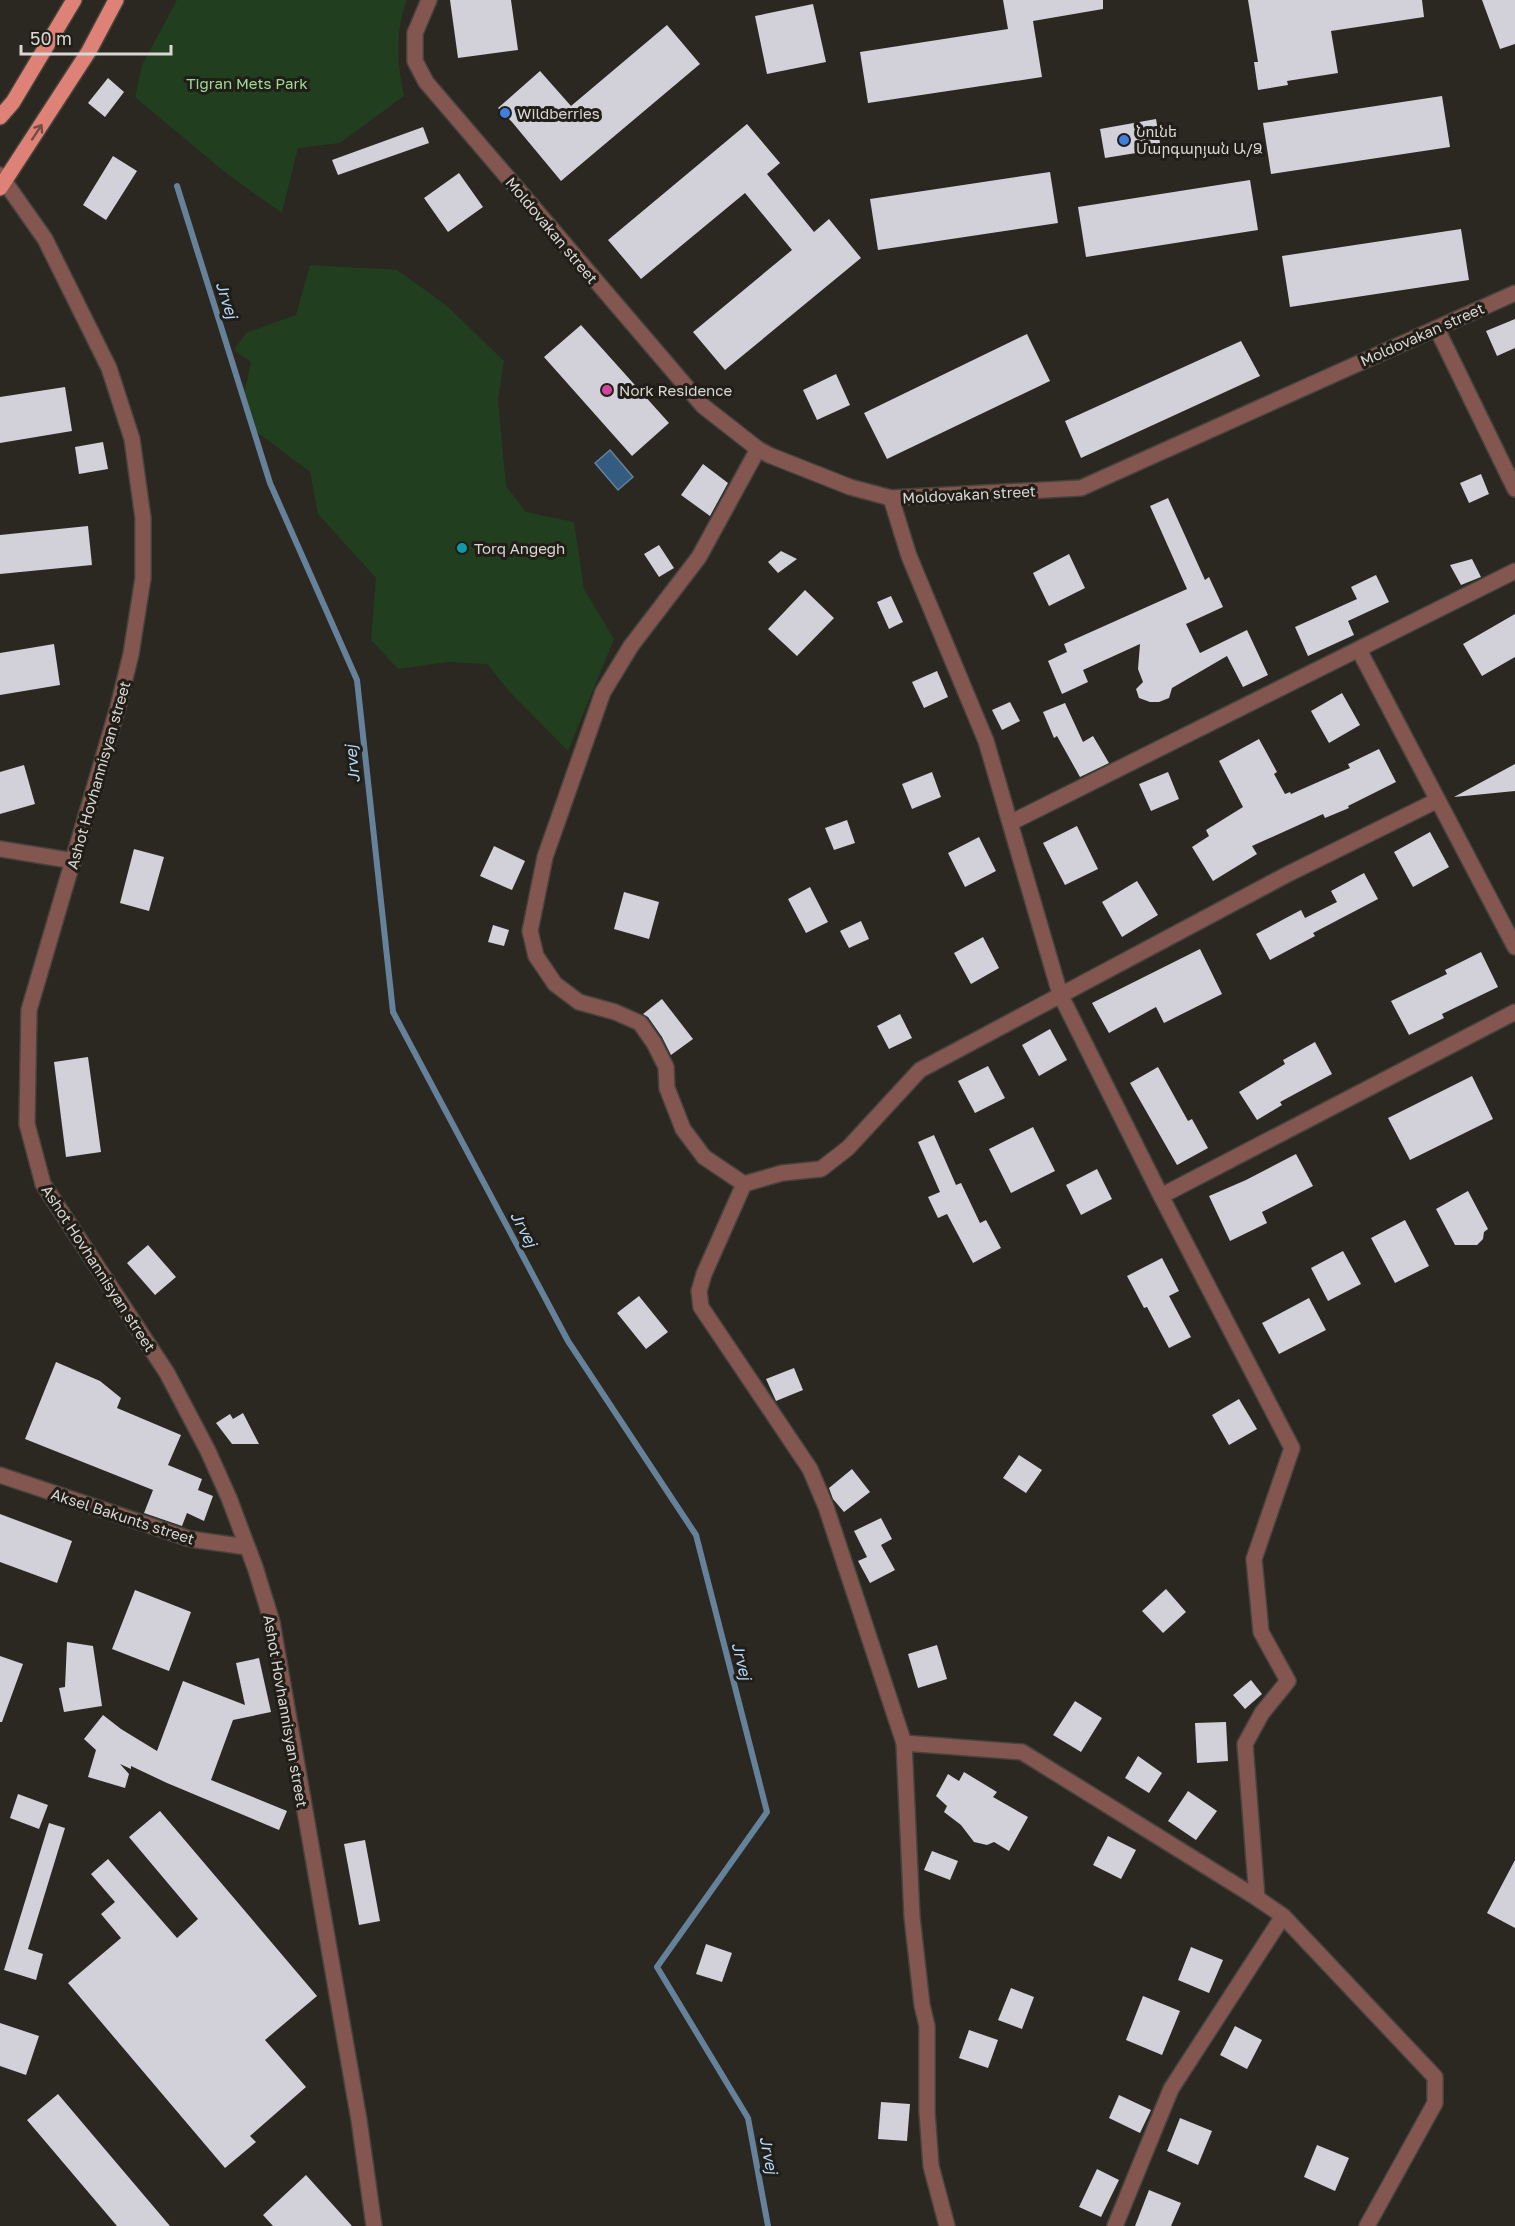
<svg xmlns="http://www.w3.org/2000/svg" width="1515" height="2226" viewBox="0 0 1515 2226" font-family="'Golos Text','Noto Sans Armenian',sans-serif">
	<style>
		.green { fill: #213e1f }
		.water { fill: #345c81; stroke: #66819a; stroke-width: 1.5 }
		.lines { fill: none; stroke-linecap: round; stroke-linejoin: round }
		.stream { stroke: #66819a; stroke-width: 6 }
		.building { fill: #d2d0d9 }
		.minor-casing { stroke: #47433d; stroke-width: 18 }
		.tertiary-casing { stroke: #47433d; stroke-width: 18 }
		.primary-casing { stroke: #47433d; stroke-width: 18 }
		.minor { stroke: #835650; stroke-width: 15 }
		.tertiary { stroke: #835650; stroke-width: 15 }
		.primary { stroke: #de8277; stroke-width: 15 }
		.oneway { stroke: #764b43 }
		.shop-dot { fill: #3f7fe0; stroke: #211e18; stroke-width: 2 }
		.hotel-dot { fill: #d1479c; stroke: #211e18; stroke-width: 2 }
		.culture-dot { fill: #0f9aa8; stroke: #211e18; stroke-width: 2 }
		.labels { text-anchor: middle; dominant-baseline: central; stroke-width: 6; stroke-linejoin: round; paint-order: stroke }
		.park-label { font-size: 15px; fill: #9dd999; stroke: #211e18 }
		.poi-label { font-size: 15px; fill: #d9d7d3; stroke: #211e18; text-anchor: start }
		.street-label { font-size: 15px; fill: #d9d7d3; stroke: #211e18 }
		.water-label { font-size: 16px; font-style: italic; fill: #b4d9fd; stroke: #211e18 }
	</style>
	<rect width="100%" height="100%" fill="#2b2721"/>
	<path class="green" d="M177,0H407C395,31 397,64 404,96L340,143L298,148L282,213L227,174L135,97L142,65Z
		M310,265L397,270L446,305L504,361L498,400L506,486L526,512L574,522L584,589L614,639L568,751L508,690L487,664L448,662L398,669L371,640L376,578L318,514L310,472L258,433L242,403L251,362L234,350L246,333L296,315Z"/>
	<path class="water" d="M610,450L633,477L618,490L595,463Z"/>
	<g class="lines">
		<path class="stream" d="M177,186L270,483L357,680L393,1012L568,1341L696,1535L767,1812L657,1967L748,2118L768,2226"/>
	</g>
	<path class="building" d="M450,0H511L518,50L458,58Z
		M1003,0H1103V9L1033,21L1042,77L868,103L860,52L1008,29Z
		M1248,0H1422L1424,17L1331,31L1338,73L1287,81L1288,85L1258,90L1254,62H1258Z
		M1482,0H1515V44L1500,49Z
		M813,4L826,62L767,74L755,16Z
		M667,25L700,64L561,181L512,122L498,108L540,71L571,106Z
		M108,78L124,92L105,117L88,103Z
		M1442,96L1450,147L1271,174L1263,123Z
		M1156,119L1161,149L1105,158L1100,129Z
		M747,124L780,163L767,174L814,232L829,219L861,258L725,370L693,332L792,250L745,193L641,279L608,240Z
		M423,127L429,143L338,175L332,160Z
		M113,156L137,171L106,220L83,205Z
		M1050,172L1058,223L878,250L870,199Z
		M459,173L483,207L448,232L424,198Z
		M1250,180L1258,230L1086,257L1078,207Z
		M1461,229L1469,280L1290,307L1282,256Z
		M1515,319V348L1497,356L1486,331Z
		M581,325L669,423L632,456L544,357Z
		M1027,334L1050,381L887,459L864,413Z
		M1241,341L1260,376L1081,458L1065,421Z
		M836,374L850,405L817,420L803,390Z
		M65,387L72,431L0,443V397Z
		M103,442L108,469L79,474L75,447Z
		M703,464L728,483L710,516L681,495Z
		M1481,474L1489,494L1469,503L1460,483Z
		M1168,498L1205,580L1209,577L1223,607L1186,624L1200,653L1247,630L1268,675L1243,687L1227,656L1172,688L1169,698L1159,702H1150L1139,698L1136,689L1143,682L1138,669L1140,644L1083,670L1088,682L1062,694L1048,661L1067,652L1064,644L1187,589L1150,506Z
		M88,526L92,565L0,574V535Z
		M659,545L674,568L659,577L644,554Z
		M781,551L797,559L778,573L768,562Z
		M1069,554L1085,588L1049,606L1033,573Z
		M1472,559L1481,577L1461,585L1450,565Z
		M1376,575L1389,602L1348,621L1354,635L1308,656L1295,627L1357,599L1351,587Z
		M805,590L834,618L797,656L768,629Z
		M891,596L903,622L889,629L877,602Z
		M1515,614V657L1482,676L1463,644Z
		M54,644L60,685L0,695V653Z
		M937,671L948,697L924,708L912,682Z
		M1342,693L1360,725L1329,743L1311,711Z
		M1010,702L1020,721L1002,730L992,710Z
		M1065,703L1083,742L1093,736L1109,763L1080,777L1057,736L1054,738L1043,712Z
		M1259,739L1277,772L1274,774L1285,794L1290,792L1291,794L1350,768L1348,764L1379,749L1396,782L1348,806L1349,808L1325,818L1323,814L1252,846L1257,854L1213,881L1192,847L1209,836L1206,830L1243,807L1219,761Z
		M1515,764V791L1454,797Z
		M24,765L35,804L0,814V772Z
		M932,772L941,797L912,809L902,784Z
		M1168,772L1179,799L1151,811L1139,784Z
		M847,820L855,843L834,850L825,828Z
		M1077,826L1098,869L1065,885L1043,843Z
		M1430,832L1449,867L1413,887L1394,852Z
		M979,837L996,871L965,887L948,853Z
		M494,846L525,861L512,890L480,876Z
		M134,849L164,857L149,911L120,903Z
		M1364,873L1378,899L1313,933L1315,936L1270,960L1256,934L1301,910L1305,918L1337,902L1331,891Z
		M1137,881L1158,915L1122,937L1102,902Z
		M810,887L828,922L806,933L788,899Z
		M624,892L659,902L649,939L614,929Z
		M861,921L869,939L849,948L840,931Z
		M493,925L509,930L504,946L488,942Z
		M983,937L999,968L971,984L954,953Z
		M1200,949L1222,994L1164,1023L1156,1007L1109,1033L1092,1003Z
		M1481,952L1498,987L1442,1014L1444,1018L1409,1035L1391,1001L1447,974L1445,970Z
		M662,999L693,1039L671,1055L662,1037L648,1017L643,1014Z
		M900,1014L912,1038L889,1049L877,1026Z
		M1050,1029L1067,1060L1039,1076L1022,1045Z
		M1315,1042L1332,1074L1280,1102L1282,1105L1257,1120L1239,1092L1285,1064L1283,1060Z
		M88,1057L101,1152L66,1157L54,1062Z
		M988,1066L1005,1098L975,1113L958,1081Z
		M1158,1067L1188,1121L1192,1119L1208,1148L1177,1165L1130,1083Z
		M1472,1076L1493,1119L1410,1160L1388,1118Z
		M1033,1127L1055,1171L1011,1193L989,1149Z
		M934,1135L956,1185L961,1183L980,1223L986,1220L1001,1248L973,1263L947,1214L938,1218L928,1197L940,1192L918,1142Z
		M1296,1154L1313,1186L1262,1212L1267,1223L1230,1241L1209,1196L1246,1180Z
		M1097,1169L1112,1199L1081,1215L1066,1185Z
		M1468,1191L1488,1229L1484,1232L1483,1239L1477,1245H1455L1436,1209Z
		M1405,1220L1429,1266L1395,1283L1371,1238Z
		M148,1245L176,1277L155,1295L127,1263Z
		M1343,1251L1361,1284L1328,1301L1311,1268Z
		M1162,1258L1179,1291L1169,1296L1191,1337L1169,1348L1147,1307L1144,1308L1127,1276Z
		M639,1296L668,1332L646,1349L617,1313Z
		M1309,1298L1326,1330L1279,1354L1262,1323Z
		M56,1362L100,1381L121,1398L117,1408L181,1435L168,1465L202,1479L198,1490L213,1496L204,1521L187,1513L182,1526L144,1513L153,1490L25,1439Z
		M794,1368L803,1390L776,1401L766,1379Z
		M1239,1399L1257,1429L1229,1445L1212,1415Z
		M243,1413L259,1444H232L216,1423L230,1414L233,1419Z
		M1019,1455L1042,1470L1026,1493L1003,1478Z
		M852,1469L870,1492L844,1512L833,1499L829,1488Z
		M0,1514L72,1541L57,1583L0,1562Z
		M881,1518L892,1539L881,1545L895,1570L870,1583L858,1561L867,1557L854,1531Z
		M1166,1589L1186,1612L1163,1633L1142,1611Z
		M135,1590L191,1612L169,1671L112,1649Z
		M67,1642L93,1646L102,1706L64,1712L59,1688L65,1687Z
		M937,1645L947,1679L918,1688L908,1654Z
		M0,1656L23,1664L2,1722H0Z
		M259,1658L271,1712L233,1720L211,1780L287,1811L279,1830L167,1783L131,1766V1769L120,1764L129,1774L125,1788L88,1777L96,1750L84,1739L103,1715L121,1729L157,1751L183,1681L245,1705L236,1663Z
		M1251,1680L1262,1694L1245,1709L1233,1695Z
		M1075,1701L1102,1718L1081,1752L1053,1735Z
		M1226,1722L1228,1761L1197,1763L1195,1723Z
		M1138,1756L1162,1773L1149,1793L1125,1778Z
		M964,1772L997,1792L993,1797L1028,1817L1009,1851L994,1842L987,1845L974,1842L961,1825L944,1812L947,1806L936,1796L948,1774L959,1781Z
		M1188,1791L1217,1811L1196,1840L1168,1821Z
		M18,1794L48,1805L39,1829L10,1818Z
		M160,1811L317,1996L265,2040L306,2087L250,2136L256,2142L225,2168L68,1983L121,1938L101,1914L115,1902L91,1874L108,1859L177,1938L198,1919L129,1837Z
		M49,1823L65,1828L28,1949L43,1954L36,1980L4,1970Z
		M1108,1836L1136,1850L1121,1879L1093,1865Z
		M365,1840L380,1921L359,1925L344,1844Z
		M932,1851L958,1861L950,1880L924,1870Z
		M1515,1860V1928L1487,1913Z
		M706,1944L732,1953L722,1982L696,1974Z
		M1191,1947L1223,1960L1209,1993L1178,1980Z
		M1011,1988L1034,1997L1022,2029L998,2020Z
		M1143,1996L1180,2011L1162,2055L1126,2040Z
		M0,2023L39,2036L26,2075L0,2066Z
		M1235,2026L1262,2040L1247,2069L1220,2055Z
		M969,2030L998,2040L988,2068L959,2058Z
		M58,2094L170,2226H117L27,2120Z
		M1119,2095L1151,2110L1140,2133L1109,2118Z
		M881,2102L910,2104L907,2141L878,2139Z
		M1180,2118L1212,2131L1198,2165L1167,2151Z
		M1317,2145L1349,2158L1335,2191L1304,2177Z
		M1097,2169L1119,2180L1101,2217L1079,2207Z
		M306,2175L352,2226H273L263,2215Z
		M1149,2190L1181,2203L1171,2226H1135Z"/>
	<g class="lines">
		<defs>
			<path id="minor" d="M1437,329L1515,489
				M891,498L909,556L986,741L1060,994L1161,1196L1292,1448L1254,1559L1261,1632L1288,1681L1262,1713L1245,1744L1257,1898
				M1359,650L1515,947
				M1010,823L1515,571
				M0,849L74,861
				M744,1184L704,1274L699,1291L701,1307L810,1469L826,1507L904,1743L912,1917L922,2005L927,2026V2112L931,2166L947,2226
				M744,1184L704,1157L683,1129L667,1088L666,1067L654,1043L640,1023L615,1012L579,1002L555,984L536,956L530,931L545,857L603,692L631,646L699,557L758,449
				M744,1184L782,1173L821,1169L848,1148L920,1070L1288,874L1438,800
				M1161,1196L1515,1012
				M904,1743L1022,1752L1257,1898L1283,1916L1435,2077V2103L1367,2226
				M1115,2226L1171,2089L1283,1916"/>
			<path id="tertiary" d="M429,0L415,33V61L426,82L703,406L758,449L769,455L850,487L891,498L1081,488L1515,293
				M0,175L45,239L109,368L132,439L143,518V578L131,654L118,707L29,1010L27,1124L43,1184L167,1373L208,1451L229,1498L255,1567L272,1622L359,2120L374,2226
				M0,1475L190,1539L247,1547"/>
			<path id="primary" d="M0,117L13,102L74,0
				M0,188L89,51L116,0"/>
		</defs>
		<use href="#minor" class="minor-casing"/>
		<use href="#tertiary" class="tertiary-casing"/>
		<use href="#primary" class="primary-casing"/>
		<use href="#minor" class="minor"/>
		<use href="#tertiary" class="tertiary"/>
		<use href="#primary" class="primary"/>
	</g>
	<defs><path id="oneway-shaft" d="M-6 0H5M1.5-3L5.5 0L1.5 3" fill="none" stroke-width="1.6" stroke-linecap="round" stroke-linejoin="round" transform="scale(1.5)"/></defs>
	<use class="oneway" href="#oneway-shaft" transform="translate(37 132) rotate(-57)"/>
	<g class="shop-dot">
		<circle cx="505" cy="113" r="6"/>
		<circle cx="1124" cy="140" r="6"/>
	</g>
	<circle class="hotel-dot" cx="607" cy="390" r="6"/>
	<circle class="culture-dot" cx="462" cy="548" r="6"/>
	<g class="labels">
		<g class="park-label">
			<text x="247" y="83">Tigran Mets Park</text>
		</g>
		<g class="poi-label">
			<text x="517" y="113">Wildberries</text>
			<text x="1136" y="131">Նունե<tspan x="1136" dy="17">Մարգարյան Ա/Ձ</tspan></text>
			<text x="619" y="390">Nork Residence</text>
			<text x="474" y="548">Torq Angegh</text>
		</g>
		<g class="street-label">
			<text transform="translate(552 230) rotate(50)">Moldovakan street</text>
			<text transform="translate(1422 334) rotate(-24)">Moldovakan street</text>
			<text transform="translate(969 494) rotate(-3)">Moldovakan street</text>
			<text transform="translate(98 775) rotate(-74)">Ashot Hovhannisyan street</text>
			<text transform="translate(99 1268) rotate(57)">Ashot Hovhannisyan street</text>
			<text transform="translate(123 1516) rotate(18)">Aksel Bakunts street</text>
			<text transform="translate(286 1711) rotate(80)">Ashot Hovhannisyan street</text>
		</g>
		<g class="water-label">
			<text transform="translate(227 300) rotate(72)">Jrvej</text>
			<text transform="translate(352 764) rotate(-96)">Jrvej</text>
			<text transform="translate(524 1229) rotate(62)">Jrvej</text>
			<text transform="translate(742 1661) rotate(76)">Jrvej</text>
			<text transform="translate(769 2155) rotate(79)">Jrvej</text>
		</g>
	</g>
	<path d="M21 45v9h150v-9" fill="none" stroke="#d9d7d3" stroke-width="3"/>
	<text x="30" y="45" font-size="18" fill="#d9d7d3" stroke="#211e18" stroke-width="4.5" paint-order="stroke">50 m</text>
</svg>
